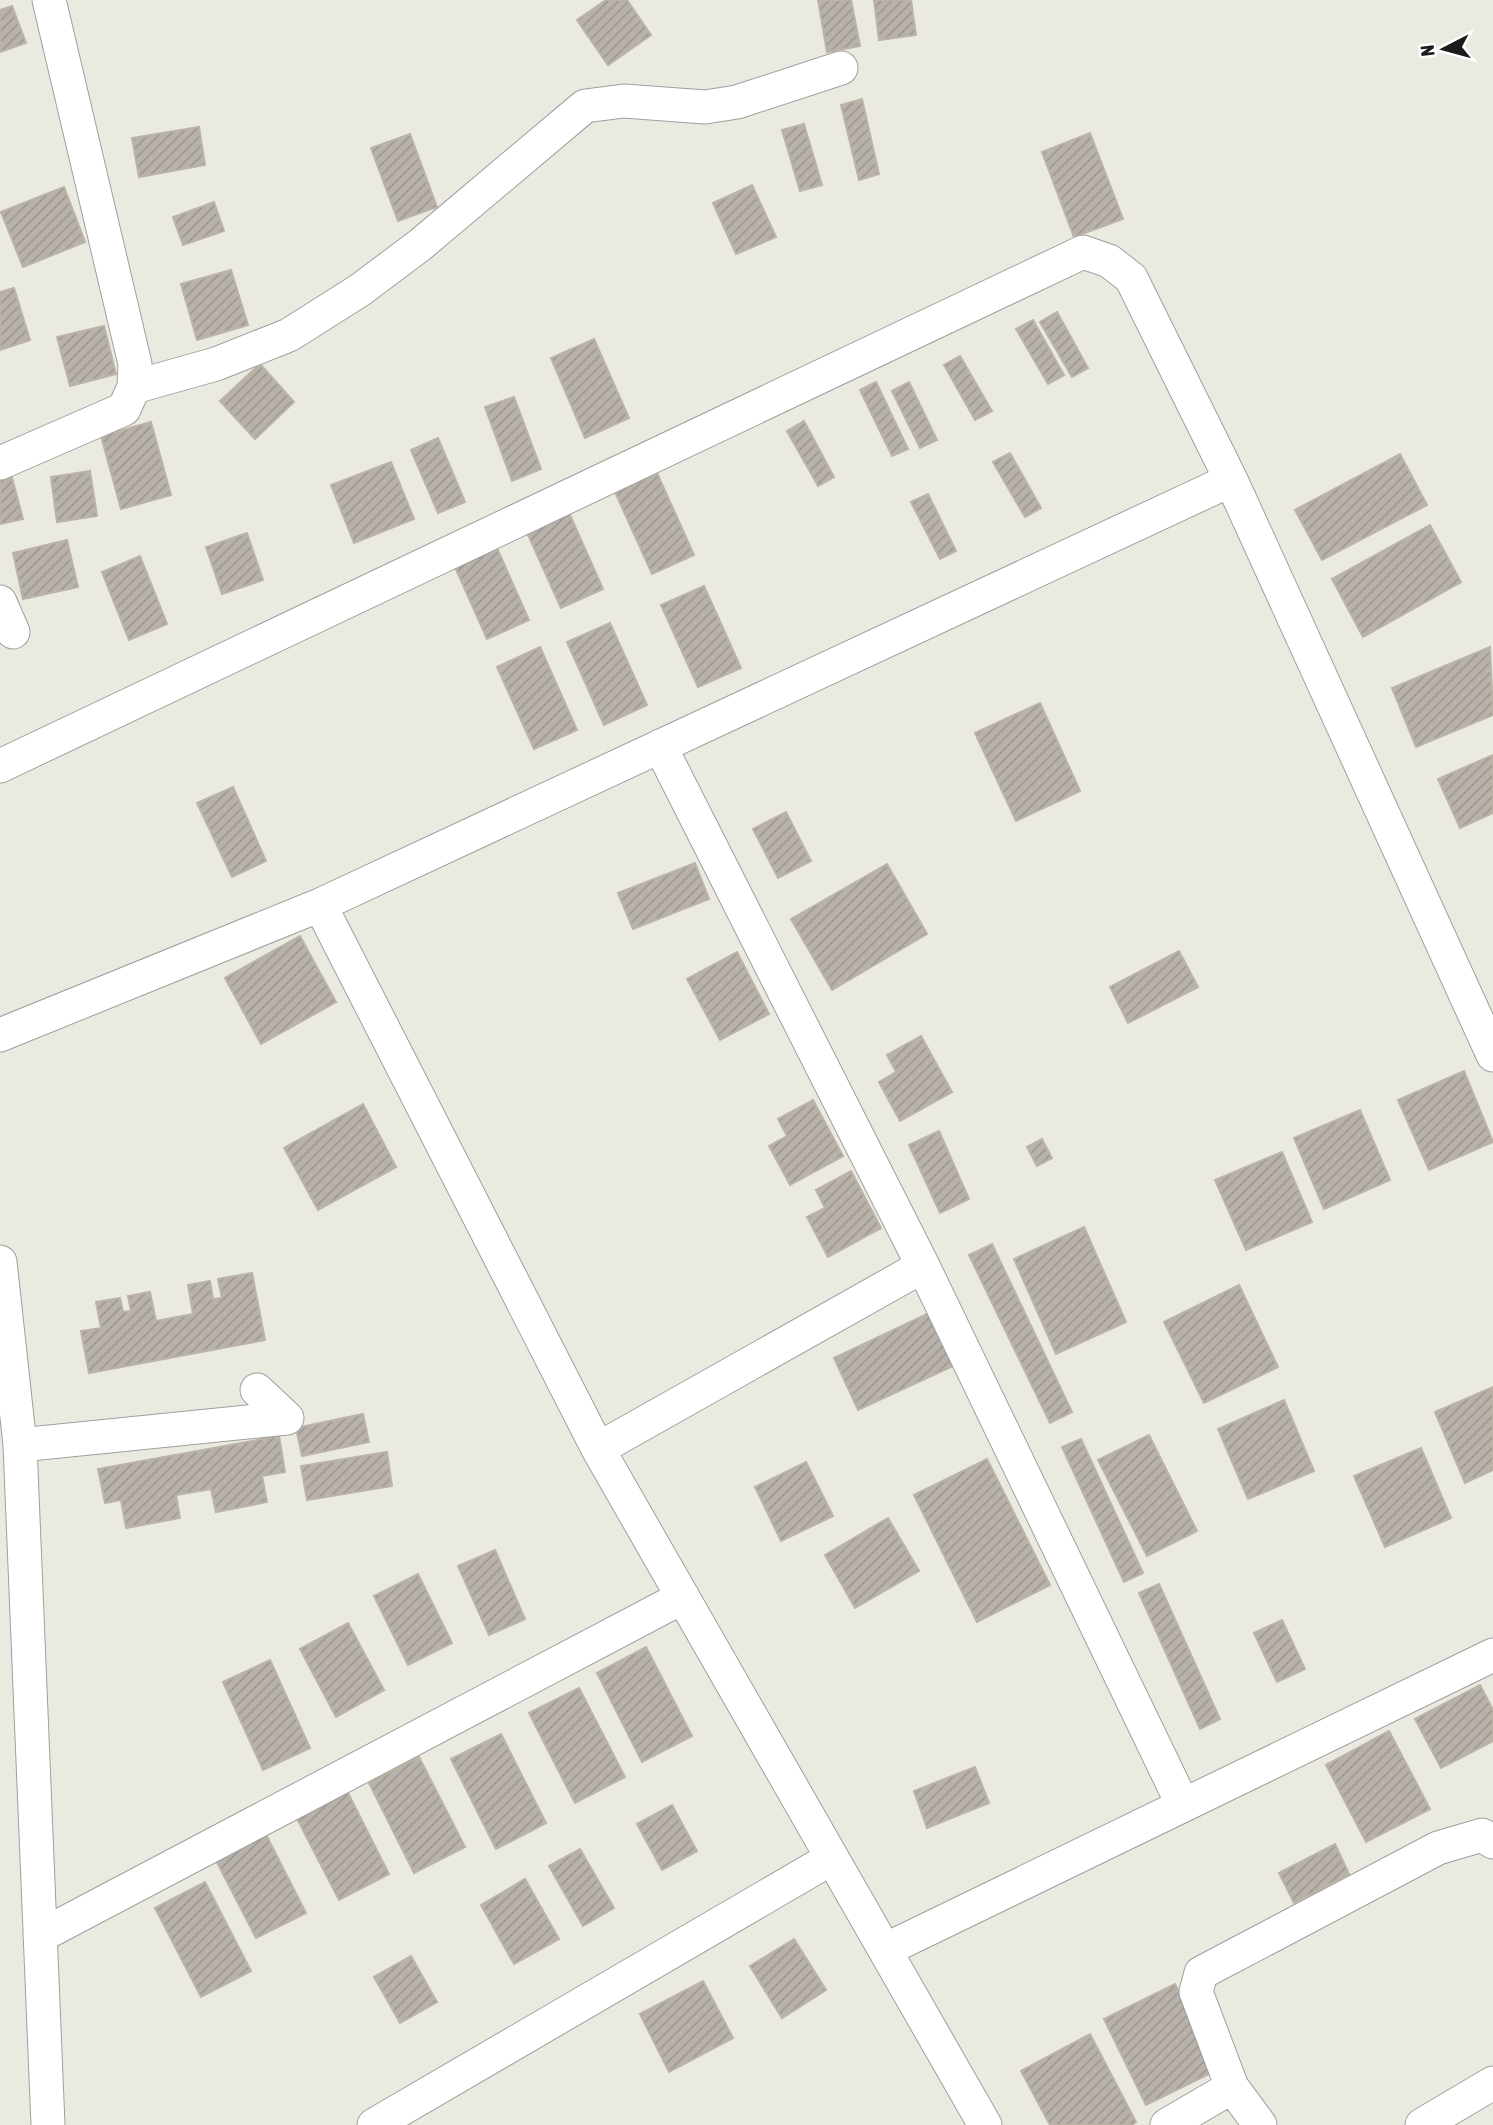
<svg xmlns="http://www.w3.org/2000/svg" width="1493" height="2125" viewBox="0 0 1493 2125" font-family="'Asap Condensed',sans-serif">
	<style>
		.building { fill: url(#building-hatch); stroke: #bbb3a5; stroke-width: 2 }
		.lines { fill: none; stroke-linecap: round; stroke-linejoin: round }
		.street-casing { stroke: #9f9f9f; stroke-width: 35 }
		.street { stroke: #fff; stroke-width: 33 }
	</style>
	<defs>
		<pattern id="building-hatch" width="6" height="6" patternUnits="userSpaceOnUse" patternTransform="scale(1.75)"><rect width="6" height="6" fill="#b8b2ab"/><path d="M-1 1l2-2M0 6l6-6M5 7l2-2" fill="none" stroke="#9e9893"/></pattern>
	</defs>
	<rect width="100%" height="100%" fill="#ebeae1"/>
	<path class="building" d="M606,0H627L651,35L608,65L577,20Z
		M818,0H851L860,46L827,52Z
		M874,0H911L916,35L879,40Z
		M12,6L26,43L0,52V10Z
		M862,99L879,174L859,180L841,105Z
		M804,124L822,185L800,191L782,130Z
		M199,127L205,165L139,177L132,138Z
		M1090,133L1123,219L1074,237L1042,152Z
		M410,134L437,207L398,221L371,148Z
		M752,185L776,237L736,254L713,203Z
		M64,187L85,242L23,267L1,212Z
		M214,202L224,231L183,245L173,217Z
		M231,270L248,325L197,340L181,284Z
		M14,288L30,340L0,350V292Z
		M1057,312L1088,368L1072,377L1040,322Z
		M1033,320L1064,375L1048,384L1016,329Z
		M104,326L116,374L70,386L57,337Z
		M594,339L629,418L585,438L551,358Z
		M960,356L992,411L975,420L944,365Z
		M260,364L294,402L255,439L220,401Z
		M876,382L908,449L892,456L860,390Z
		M909,382L937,440L920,448L892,391Z
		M514,397L541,469L512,481L485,407Z
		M804,421L834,477L818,486L787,431Z
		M151,422L171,495L121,509L101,436Z
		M438,438L465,502L438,513L411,450Z
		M1010,453L1041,508L1025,517L993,462Z
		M1400,454L1427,505L1322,560L1295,510Z
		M391,462L414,519L354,543L331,485Z
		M90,471L97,516L57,522L51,477Z
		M657,473L694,555L652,574L615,492Z
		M11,474L23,519L0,524V477Z
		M928,494L956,551L940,559L911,502Z
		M566,506L603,589L561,608L524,526Z
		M1430,525L1461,582L1363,637L1332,579Z
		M247,533L263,580L222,594L206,547Z
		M492,537L529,620L487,639L450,556Z
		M67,540L78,587L23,599L13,553Z
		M140,556L167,624L129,640L102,572Z
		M704,586L741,668L698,687L661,605Z
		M610,623L647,705L604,725L567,642Z
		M540,647L577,730L534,749L497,667Z
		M1490,647L1493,715L1416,747L1392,688Z
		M1040,703L1080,791L1016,821L975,733Z
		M1493,755V813L1460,828L1438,779Z
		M233,787L266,861L232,877L197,803Z
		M786,812L811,861L778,878L753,829Z
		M695,863L709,899L633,929L618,893Z
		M887,864L927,934L832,990L791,919Z
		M300,936L336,1002L261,1044L225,978Z
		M1179,951L1198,987L1128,1023L1110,987Z
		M737,952L769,1014L720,1040L687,979Z
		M921,1036L952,1092L900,1121L879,1082L896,1072L887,1055Z
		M1464,1071L1493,1142L1429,1170L1398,1100Z
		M813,1100L843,1156L790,1185L769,1146L787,1136L778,1119Z
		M363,1104L396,1167L318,1210L284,1148Z
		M1360,1110L1390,1180L1324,1209L1294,1138Z
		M939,1131L969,1199L940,1213L909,1145Z
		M1042,1139L1052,1158L1037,1166L1027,1147Z
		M1282,1152L1312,1222L1246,1250L1215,1180Z
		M851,1171L881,1228L828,1257L807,1217L825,1208L816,1190Z
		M1084,1227L1126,1322L1056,1354L1014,1259Z
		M992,1244L1072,1412L1050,1423L969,1255Z
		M252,1273L265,1340L89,1373L81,1331L101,1328L96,1302L120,1298L123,1312L131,1311L128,1296L150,1292L156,1321L193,1314L188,1285L210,1281L213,1299L222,1298L218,1279Z
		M1239,1285L1278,1367L1204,1403L1164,1322Z
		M929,1313L953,1366L858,1410L834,1358Z
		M1493,1387V1470L1465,1483L1435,1412Z
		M1284,1400L1314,1471L1248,1499L1218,1429Z
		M363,1414L369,1442L302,1456L296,1428Z
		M1149,1435L1197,1531L1147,1556L1098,1460Z
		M279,1436L285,1472L262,1476L267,1502L216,1512L211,1489L176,1495L180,1518L126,1528L121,1500L105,1503L98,1469Z
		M1081,1439L1143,1573L1124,1582L1062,1447Z
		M1421,1448L1451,1518L1385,1547L1354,1476Z
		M387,1452L392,1486L307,1500L301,1466Z
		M987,1459L1050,1585L977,1622L914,1495Z
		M806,1462L833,1516L781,1541L755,1487Z
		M888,1518L919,1571L855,1608L825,1555Z
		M495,1550L525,1619L489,1635L458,1566Z
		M418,1574L452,1643L408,1665L374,1596Z
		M1159,1584L1220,1719L1200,1729L1139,1593Z
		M1282,1620L1305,1669L1277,1682L1254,1633Z
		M348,1623L384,1690L336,1717L300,1649Z
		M646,1647L692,1736L642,1762L597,1673Z
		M270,1660L310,1748L263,1770L223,1682Z
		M1480,1685L1493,1710V1741L1441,1768L1415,1719Z
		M579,1688L625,1777L575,1803L529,1713Z
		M1389,1731L1430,1809L1366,1842L1326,1765Z
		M501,1734L546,1823L496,1849L451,1759Z
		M419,1757L465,1847L414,1873L369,1783Z
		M975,1767L989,1803L927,1828L914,1791Z
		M344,1785L389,1874L339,1900L293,1811Z
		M672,1805L697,1851L662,1870L637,1824Z
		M260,1823L306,1913L256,1938L210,1849Z
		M1335,1844L1349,1874L1294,1903L1279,1873Z
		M580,1849L614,1908L583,1926L549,1866Z
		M525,1879L559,1939L514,1964L481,1905Z
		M205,1882L251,1971L201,1997L155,1908Z
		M794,1939L826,1990L782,2018L750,1966Z
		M411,1956L437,2002L400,2023L374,1977Z
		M703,1981L733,2038L669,2072L640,2014Z
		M1175,1984L1217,2070L1146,2105L1104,2019Z
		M1090,2034L1136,2122L1132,2125H1050L1021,2071Z"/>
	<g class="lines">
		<defs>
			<path id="street" d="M134,387L216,364L289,335L360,290L420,245L585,106L624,101L705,107L737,102L841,68
				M0,463L124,409L134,387L135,364L49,0
				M0,602L13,632
				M660,746L923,1266L1183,1805
				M0,766L1083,252L1109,261L1131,278L1231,480L1493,1055
				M320,905L1231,480
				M0,1035L320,905L598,1449L985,2125
				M0,1262L20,1445L48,2125
				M20,1445L287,1418L257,1390
				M598,1449L923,1266
				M40,1936L683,1597
				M885,1950L1493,1655
				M1232,2087L1196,1992L1201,1973L1438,1848L1482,1835L1493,1842
				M374,2125L832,1858
				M1167,2125L1232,2087L1260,2125
				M1422,2125L1493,2083"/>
		</defs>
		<use href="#street" class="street-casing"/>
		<use href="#street" class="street"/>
	</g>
	<g transform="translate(1444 49) rotate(264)" stroke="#ffffff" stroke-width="5" paint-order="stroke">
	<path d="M0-5L12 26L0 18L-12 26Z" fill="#1b1b1b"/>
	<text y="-10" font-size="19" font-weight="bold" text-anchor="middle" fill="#1b1b1b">N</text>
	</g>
</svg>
